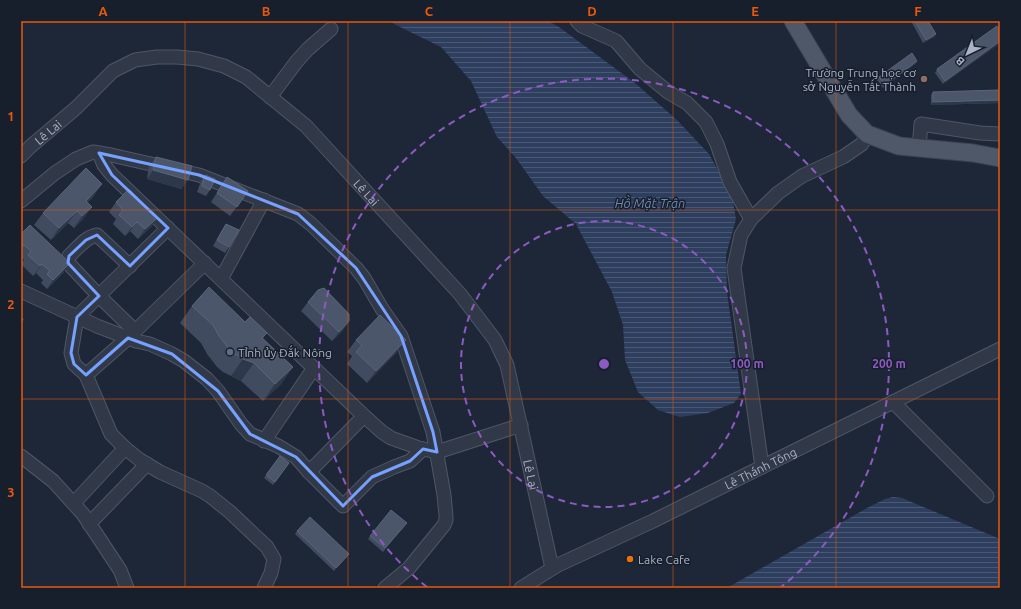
<svg xmlns="http://www.w3.org/2000/svg" width="1021" height="609" viewBox="0 0 1021 609" font-family="Ubuntu,sans-serif">
	<style>
		.water { fill: url(#water-rules) }
		.lines { fill: none; stroke-linecap: round; stroke-linejoin: round }
		.minor-casing { stroke: #4f5666; stroke-width: 15 }
		.major-casing { stroke: #3b4251; stroke-width: 19 }
		.minor { stroke: #313948; stroke-width: 13 }
		.major { stroke: #4f5868; stroke-width: 17 }
		.wall { fill: #414b60 }
		.shaded-wall { fill: #2e384b }
		.building { fill: #4c566b; stroke: #5b6579 }
		.marked { fill: none; stroke: #76a1ff; stroke-width: 3; stroke-linejoin: round }
		.grid { fill: none; stroke: #e8590c; stroke-width: 1; stroke-opacity: 0.55 }
		.ring { fill: none; stroke: #8c5bc1; stroke-width: 2; stroke-dasharray: 7 5 }
		.education-dot { fill: #8d6e63; stroke: #171e2c; stroke-width: 1.5 }
		.service-dot { fill: #5c6f8a; stroke: #171e2c; stroke-width: 1.5 }
		.food-dot { fill: #e8710a; stroke: #171e2c; stroke-width: 1.5 }
		.labels { text-anchor: middle; dominant-baseline: central; stroke-width: 3; stroke-linejoin: round; paint-order: stroke }
		.poi-label { font-size: 12px; fill: #abb3c5; stroke: #171e2c; text-anchor: start }
		.street-label { font-size: 12px; fill: #abb3c5; stroke: #171e2c }
		.water-label { font-size: 13px; font-style: italic; fill: #7187b1; stroke: #171e2c }
		.centre { fill: #8c5bc1; stroke: #171e2c; stroke-width: 2 }
		.ring-label { font-size: 12px; text-anchor: middle; font-weight: bold; fill: #8c5bc1; stroke: #171e2c; stroke-width: 3; stroke-linejoin: round; paint-order: stroke }
		.neatline { fill: none; stroke: #e8590c; stroke-width: 1.5 }
		.grid-label { font-size: 13px; text-anchor: middle; font-weight: bold; fill: #e8590c }
	</style>
	<defs>
		<pattern id="water-rules" width="6" height="5" patternUnits="userSpaceOnUse"><rect width="6" height="5" fill="#2e3e5e"/><path d="M0 2.5h6" fill="none" stroke="#4a5874"/></pattern>
	</defs>
	<rect width="100%" height="100%" fill="#1e2738"/>
	<path class="water" d="M391,21H548L559,27L635,83L677,120L709,154L732,196L736,219L726,255L727,292L741,394L734,403L708,413L680,417L658,410L638,392L625,360L623,325L612,292L576,224L543,196L516,158L497,137L471,81L441,47L394,24Z
		M893,497L902,498L1000,539V588H727L867,508L885,499Z"/>
	<g class="lines">
		<defs>
			<g id="minor">
				<path d="M577,21L582,26L616,41L640,69L668,92L687,103L706,122L717,144L730,182L751,219"/>
				<path d="M270,97L297,61L308,49L331,29"/>
				<path d="M919,148L921,124L980,133L1000,134"/>
				<path d="M99,153L104,165L112,175L362,414L382,432L391,438L419,448L437,452L521,425"/>
				<path id="s1" d="M21,156L31,146L76,108L113,71L135,60L157,57H177L198,59L224,66L246,77L306,126L460,294L495,340L507,365L552,568"/>
				<path d="M21,201L55,173L76,159L93,152L111,155L199,175L298,214L311,224L356,268L364,278L382,309L401,336L433,432L444,495L446,516V520L444,525L409,568L385,588"/>
				<path d="M168,228L77,317L71,353L74,364L86,375L111,434L125,448L140,460L160,472L202,491L210,496L230,512L267,547L274,559L271,573L264,588"/>
				<path d="M130,266L97,235C85,237 77,249 69,256L68,263L99,296L135,331"/>
				<path d="M221,279L264,200"/>
				<path d="M21,291L97,326L136,341L150,344L172,354L184,361L207,379L218,391L241,424L250,434L278,446L296,457L309,472L343,506L372,477L394,467L410,461L423,449"/>
				<path d="M86,375L128,338L205,263"/>
				<path d="M893,402L987,496"/>
				<path d="M264,441L314,368"/>
				<path d="M21,456L53,481L83,514L120,570L127,588"/>
				<path d="M762,467L734,268L741,235L751,219L778,193L802,176L843,157L862,144L867,134"/>
				<path d="M309,472L364,416"/>
				<path d="M74,503L125,448"/>
				<path d="M89,524L147,464"/>
				<path id="s2" d="M521,588L558,565L653,521L1000,349"/>
			</g>
			<path id="major" d="M793,21L849,115L867,134L899,146L973,153L1000,158"/>
		</defs>
		<use href="#minor" class="minor-casing"/>
		<use href="#major" class="major-casing"/>
		<use href="#minor" class="minor"/>
		<use href="#major" class="major"/>
	</g>
	<path class="wall" d="M911,21H928L936,34L934,37L923,43Z
		M1000,31V43L943,84L935,73L937,69Z
		M917,61L915,64L883,88L877,80L879,77Z
		M1000,90V103L931,105V95L933,92Z
		M156,157L188,180L181,189L147,179L149,166Z
		M205,175L210,190L206,196L197,192L201,181Z
		M227,177L248,191L230,216L211,202Z
		M94,196L87,203L83,219L74,228L68,223L51,240L34,225L43,213Z
		M116,202L157,218L151,227L138,239L130,231L125,236L113,224L116,219L109,212Z
		M226,224L229,247L225,253L213,246L222,230Z
		M21,234L64,272L47,289L41,283L43,280L36,273L33,276L21,264L24,260L21,257Z
		M308,302L349,321L343,330L332,341L301,311Z
		M192,306L245,322L267,333L263,338L293,367L281,384L263,401L241,381L223,372L217,367L207,354L201,343L180,323Z
		M356,340L397,352L367,383L347,364L352,356L347,352Z
		M280,456L289,463L273,485L264,478Z
		M404,526L383,552L368,539L370,536Z
		M297,531L349,554L334,571L295,534Z"/>
	<path class="shaded-wall" d="M936,34L934,37L923,43L926,40Z
		M1000,41V43L943,84L945,81Z
		M917,61L915,64L883,88L885,85Z
		M1000,100V103L931,105L933,102Z
		M153,170L188,180L181,189L147,179Z
		M102,184L94,196L77,213L86,201Z
		M92,207L83,219L74,228L82,216Z
		M77,211L68,223L51,240L59,228Z
		M157,218L151,227L138,239L145,229Z
		M137,222L130,231L125,236L132,227Z
		M70,263L64,272L47,289L53,280Z
		M42,264L36,273L33,276L40,266Z
		M349,321L343,330L332,341L339,332Z
		M406,340L397,352L367,383L376,371Z
		M243,359L254,363L241,381L231,376Z
		M293,367L281,384L263,401L275,384Z
		M349,554L347,557L334,571L336,568Z"/>
	<path class="building" d="M915,21H928L936,34L926,40Z
		M997,26L1000,31V41L945,81L937,69Z
		M912,53L917,61L885,85L879,77Z
		M1000,90V100L933,102V92Z
		M156,157L192,166L188,180L153,170Z
		M86,168L102,184L86,201L92,207L82,216L77,211L59,228L43,213Z
		M205,175L215,179L210,190L202,186Z
		M227,177L248,191L237,207L217,193Z
		M129,189L157,218L145,229L137,222L132,227L119,215L123,210L116,202Z
		M226,224L239,230L229,247L217,240Z
		M30,225L70,263L53,280L47,274L50,271L42,264L40,266L28,255L31,251L24,245L21,248V234Z
		M209,287L245,322L250,317L267,333L262,338L293,367L275,384L254,363L243,359L235,354L229,349L219,336L213,325L192,306Z
		M324,288L349,314V321L339,332L308,302L318,290Z
		M380,315L406,340L376,371L356,352L362,345L356,340Z
		M21,318L23,319L21,324Z
		M280,456L289,463L275,482L266,475Z
		M391,510L407,523L385,548L370,536Z
		M310,517L349,554L336,568L297,531Z"/>
	<path class="marked" d="M99,153L199,175L298,214L356,268L401,336L433,432L437,452L423,449L410,461L372,477L343,506L296,457L250,434L218,391L172,354L128,338L86,375L74,364L71,353L77,317L99,296L68,263L69,256L86,240L97,235L130,266L168,228L112,175Z"/>
	<path class="grid" d="M185,21V588M348,21V588M510,21V588M673,21V588M836,21V588M21,210H1000M21,399H1000"/>
	<g class="ring">
		<circle cx="604" cy="364" r="143"/>
		<path d="M427 587A285 285 0 1 1 781 587"/>
	</g>
	<circle class="education-dot" cx="924" cy="79" r="4"/>
	<circle class="service-dot" cx="230" cy="352" r="4"/>
	<circle class="food-dot" cx="630" cy="559" r="4"/>
	<g class="labels">
		<g class="poi-label">
			<text x="916" y="72" text-anchor="end">Trường Trung học cơ<tspan x="916" dy="14">sở Nguyễn Tất Thành</tspan></text>
			<text x="238" y="352">Tỉnh ủy Đắk Nông</text>
			<text x="638" y="559">Lake Cafe</text>
		</g>
		<g class="street-label">
			<text stroke="none"><textPath href="#s1" startOffset="36">Lê Lai</textPath></text>
			<text stroke="none"><textPath href="#s1" startOffset="432">Lê Lai</textPath></text>
			<text stroke="none"><textPath href="#s2" startOffset="268">Lê Thánh Tông</textPath></text>
			<text stroke="none"><textPath href="#s1" startOffset="768">Lê Lai</textPath></text>
		</g>
		<g class="water-label">
			<text x="650" y="203">Hồ Mặt Trận</text>
		</g>
	</g>
	<circle cx="604" cy="364" r="6" class="centre"/>
	<g class="ring-label">
		<text x="747" y="368">100 m</text>
		<text x="889" y="368">200 m</text>
	</g>
	<rect width="1021" height="609" fill="none" stroke="#171e2c" stroke-width="44"/>
	<g transform="translate(967 54) rotate(223)" stroke="#171e2c" stroke-width="3" paint-order="stroke">
	<path d="M0-3L7 15L0 10L-7 15Z" fill="#abb3c5"/>
	<text y="-6" font-size="11" font-weight="bold" text-anchor="middle" fill="#abb3c5">B</text>
	</g>
	<rect x="22" y="22" width="977" height="565" class="neatline"/>
	<g class="grid-label">
		<text x="103" y="16">A</text>
		<text x="266" y="16">B</text>
		<text x="429" y="16">C</text>
		<text x="592" y="16">D</text>
		<text x="755" y="16">E</text>
		<text x="918" y="16">F</text>
		<text x="11" y="121">1</text>
		<text x="11" y="309">2</text>
		<text x="11" y="497">3</text>
	</g>
</svg>
